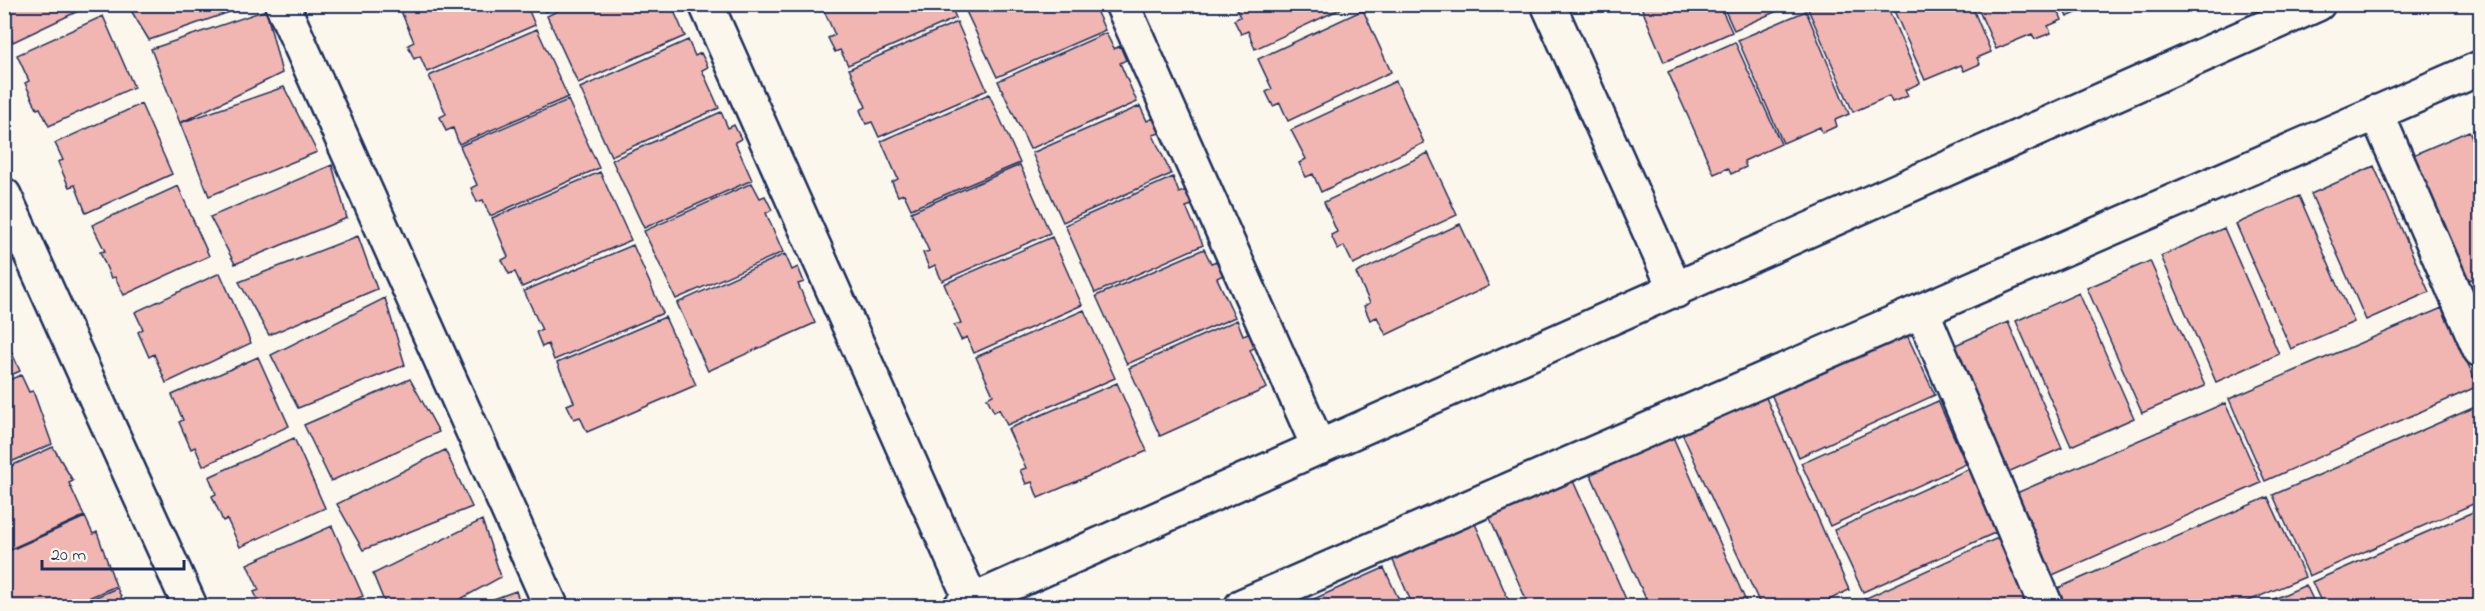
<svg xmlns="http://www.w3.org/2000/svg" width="2485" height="611" viewBox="0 0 2485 611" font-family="'Indie Flower',sans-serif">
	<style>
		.building { fill: #f1b6b1; stroke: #1b2f5e; stroke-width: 1.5 }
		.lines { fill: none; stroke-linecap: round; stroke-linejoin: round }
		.minor-casing { stroke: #1b2f5e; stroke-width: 38 }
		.minor { stroke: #fbf7ec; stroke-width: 33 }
	</style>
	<rect width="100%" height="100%" fill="#fbf7ec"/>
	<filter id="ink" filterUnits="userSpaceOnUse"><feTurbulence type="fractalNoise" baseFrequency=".0167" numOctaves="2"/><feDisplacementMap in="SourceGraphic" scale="12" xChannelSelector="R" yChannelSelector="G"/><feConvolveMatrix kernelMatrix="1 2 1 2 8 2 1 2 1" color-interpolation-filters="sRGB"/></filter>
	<g filter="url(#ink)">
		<path class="building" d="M4,4H93L13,42L4,24Z
			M127,4H247V6L149,40Z
			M398,4H526L535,25L427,72L420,56L414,59L408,45L414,42Z
			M542,4H561L545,12Z
			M572,4H671L685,36L578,83L547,16Z
			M821,4H950L956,18L848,65L840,50L835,52L828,38L835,35Z
			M975,4H1093L1105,30L997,77L965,9Z
			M1234,4H1351L1255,49L1248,31L1241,34L1234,20L1240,17Z
			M1640,4H1719L1732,32L1664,62Z
			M1722,4H1793L1734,30Z
			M1819,4H1886L1920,83L1905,90L1908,96L1892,102L1889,96L1853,112L1808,9Z
			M1891,4H1971L1991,52L1977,58L1980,64L1964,71L1961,65L1925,80Z
			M1976,4H2056L2062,20L2048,26L2051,33L2035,39L2032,34L1996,49Z
			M2061,4H2097L2067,17Z
			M266,10L282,73L180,123L151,49Z
			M1363,10L1391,72L1288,121L1280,103L1273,106L1266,92L1272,89L1258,59Z
			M1806,11L1849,114L1835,120L1837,126L1822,133L1820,127L1783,143L1738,40Z
			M103,16L134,87L49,126L40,108L37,109L25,83L29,81L17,55Z
			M957,22L987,90L879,137L872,122L866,124L860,110L866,107L849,69Z
			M537,29L568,97L459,144L453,128L446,131L440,117L446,114L429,76Z
			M1106,33L1114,49L1120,46L1126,60L1120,63L1137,102L1030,149L998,81Z
			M688,40L695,56L701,53L708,67L702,70L719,108L611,156L580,88Z
			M1735,42L1781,144L1744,161L1746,167L1731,174L1728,168L1714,174L1668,72Z
			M1396,81L1424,143L1321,192L1313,174L1306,177L1299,163L1306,159L1291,130Z
			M284,87L317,152L209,196L180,123Z
			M989,94L1020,163L911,209L904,194L898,196L892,182L898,179L881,141Z
			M568,100L599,168L490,216L483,200L477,202L471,188L477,185L460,146Z
			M141,104L172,174L86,213L75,185L69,187L58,162L63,160L55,143Z
			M1140,106L1147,121L1153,118L1160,133L1153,135L1171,174L1063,222L1032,153Z
			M721,112L728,128L734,125L741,139L735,142L752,180L644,228L612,160Z
			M2480,122V136L2475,125Z
			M2469,131L2480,158V275L2461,284L2406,158Z
			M1428,153L1457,215L1353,264L1344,246L1338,250L1331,235L1337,232L1324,202Z
			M332,165L347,218L235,264L210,217Z
			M1020,165L1050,233L942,281L935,265L929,268L923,253L929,251L911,212Z
			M2374,166L2429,292L2366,320L2311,194Z
			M600,172L631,240L522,287L515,272L509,274L502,260L508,257L492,218Z
			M1173,177L1179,193L1186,190L1192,205L1186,207L1203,245L1095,293L1065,225Z
			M752,183L760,198L765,196L772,210L766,213L783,252L676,299L644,231Z
			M178,186L209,256L124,295L115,277L111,278L100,252L105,251L92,225Z
			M2299,196L2354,322L2291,349L2236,224Z
			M1460,224L1489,286L1386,335L1377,317L1370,320L1364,306L1370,303L1356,273Z
			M2224,228L2279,354L2216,382L2161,256Z
			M358,236L377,289L269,335L239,282Z
			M1052,237L1082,305L974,353L967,337L961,340L954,325L961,323L944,284Z
			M633,245L663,313L554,360L548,344L542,347L536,332L542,330L524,291Z
			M1204,249L1211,263L1217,261L1223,275L1217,278L1235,317L1127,364L1096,296Z
			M785,254L792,270L798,267L804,282L798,284L815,323L708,371L677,303Z
			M2150,261L2205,386L2142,413L2087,288Z
			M220,273L251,343L166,383L154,354L149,357L138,332L143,329L135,312Z
			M2480,285V335L2462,293Z
			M2079,293L2134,418L2071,446L2016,321Z
			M385,298L405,365L298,408L271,355Z
			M2442,308L2478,386L2265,481L2229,399Z
			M1084,310L1115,378L1007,425L999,409L994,412L987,398L993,395L976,357Z
			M665,317L696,385L587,432L580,417L574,419L567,405L574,402L557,363Z
			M1237,320L1243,335L1249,333L1256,347L1250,350L1267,388L1160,436L1129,368Z
			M2008,322L2062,448L1999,476L1944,350Z
			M4,326L9,335L5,337L20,371L4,378Z
			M1906,333L1935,395L1799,457L1771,394Z
			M258,357L289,426L203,466L195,447L191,449L179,422L183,420L172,395Z
			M21,375L29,392L33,391L52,444L4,465V382Z
			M410,379L439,432L331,481L304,425Z
			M1117,383L1147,451L1038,498L1032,482L1026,484L1020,470L1026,468L1008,429Z
			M1764,393L1849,590L1817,606H1761L1680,429Z
			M1938,401L1966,464L1830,526L1801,463Z
			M2225,403L2261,483L2048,577L2012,495Z
			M2480,405V501L2309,576L2273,495Z
			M1669,428L1748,606H1649L1587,466Z
			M294,438L325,508L240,547L227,519L223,521L212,496L216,494L209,477Z
			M53,447L73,481L69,483L84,516L4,552V469Z
			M445,450L472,507L363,550L337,504Z
			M1971,468L1999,531L1863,592L1834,530Z
			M1569,472L1629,606H1529L1486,509Z
			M2268,497L2305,577L2237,606H2063L2056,589Z
			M2480,509V606H2323L2312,582Z
			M85,517L93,534L97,532L116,586L70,606H4V553Z
			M1473,519L1511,606H1413L1391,556Z
			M482,520L501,577L448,606H386L373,574Z
			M332,526L363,596L340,606H261L254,592L259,590L247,564Z
			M2000,537L2029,600L2014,606H1868L1864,599Z
			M1384,568L1402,606H1298Z
			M2306,585L2316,606H2258Z
			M117,588L125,605L128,604L129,606H75Z
			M516,591L521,606H474Z
			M1856,600L1859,606H1841Z"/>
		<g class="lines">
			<defs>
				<path id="minor" d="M282,4L551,606
					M706,4L972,602
					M1122,4L1319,448
					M1548,4L1676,291
					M2376,112L2480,350
					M4,195L190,606
					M1922,311L2046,606
					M961,606L2318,4
					M1242,606L2480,68"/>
			</defs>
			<use href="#minor" class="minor-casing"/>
			<use href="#minor" class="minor"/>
		</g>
	</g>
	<rect width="2485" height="611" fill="none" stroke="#fbf7ec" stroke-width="24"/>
	<rect x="12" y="12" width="2461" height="587" fill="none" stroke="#1b2f5e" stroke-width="2" filter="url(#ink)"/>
	<path d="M42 560v9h142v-9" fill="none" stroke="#1b2f5e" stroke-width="3"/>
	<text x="51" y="560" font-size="18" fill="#1b2f5e" stroke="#fbf7ec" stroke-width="4.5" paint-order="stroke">20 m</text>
</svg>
